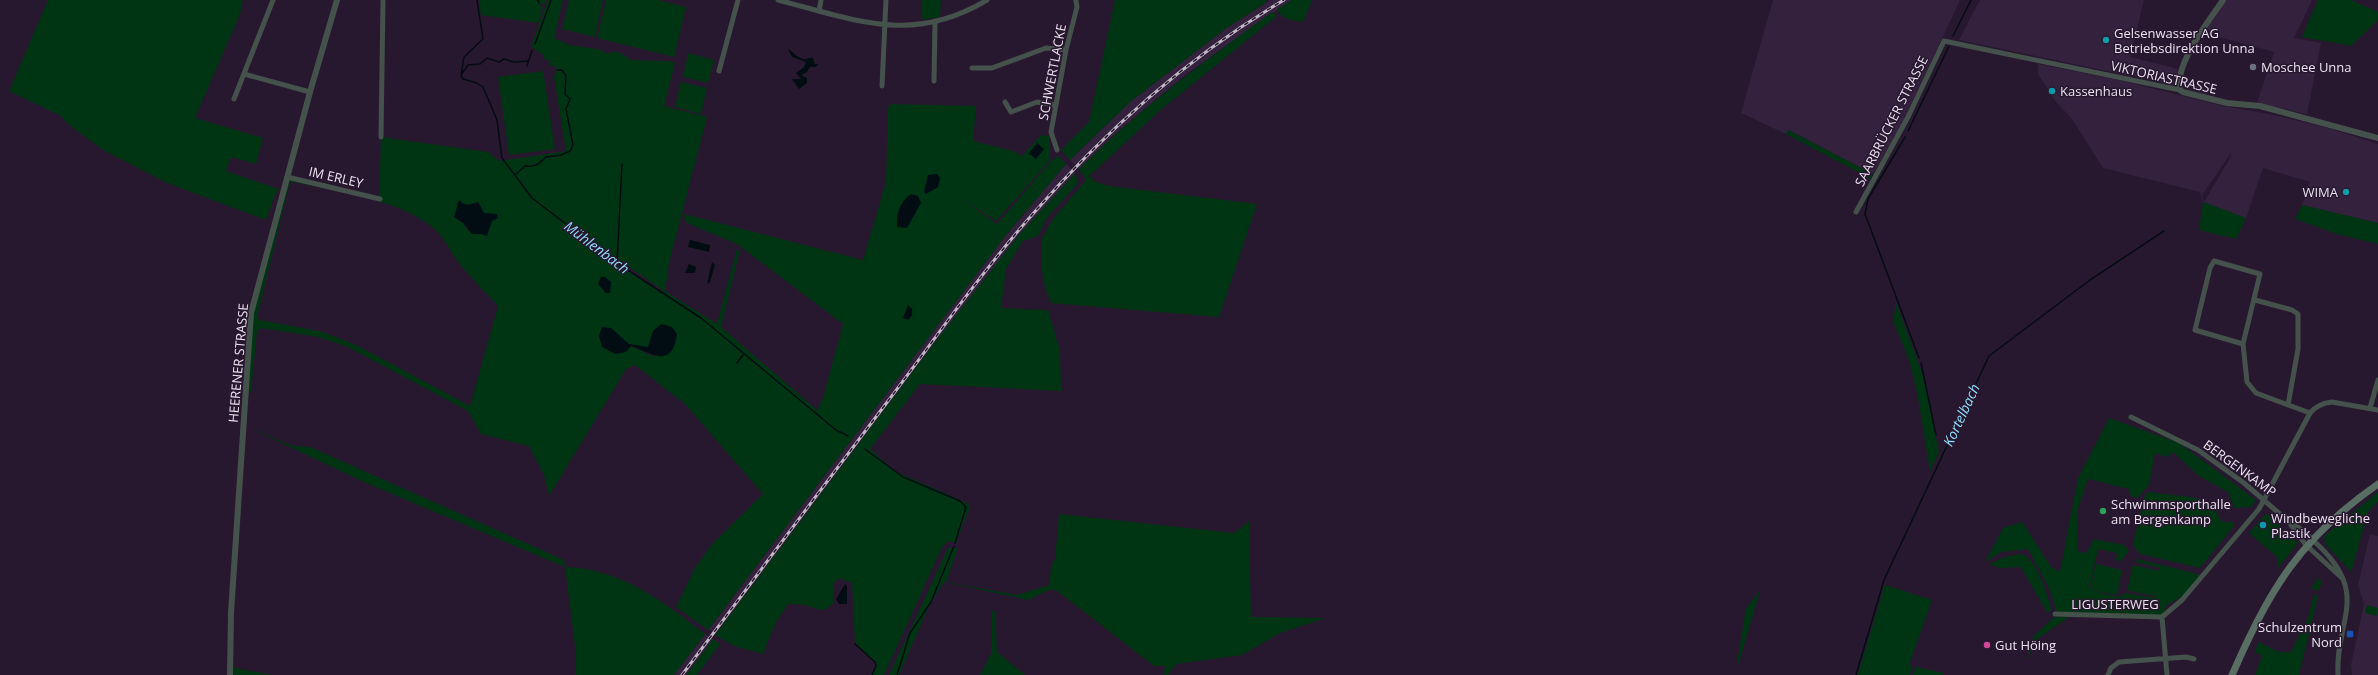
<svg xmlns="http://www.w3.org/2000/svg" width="2378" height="675" viewBox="0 0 2378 675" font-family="'Open Sans',sans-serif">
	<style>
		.built { fill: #34213d; fill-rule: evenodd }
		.green { fill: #003514; fill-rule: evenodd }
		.water { fill: #020d13 }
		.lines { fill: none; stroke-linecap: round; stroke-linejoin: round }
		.stream { stroke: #020d13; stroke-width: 1.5 }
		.minor { stroke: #44524b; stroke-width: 5 }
		.tertiary { stroke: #44524b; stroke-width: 6 }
		.secondary { stroke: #586e63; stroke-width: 7 }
		.rail-casing { stroke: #c2b6c7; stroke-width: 3 }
		.rail { stroke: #28182f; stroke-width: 1.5; stroke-dasharray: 4.5; stroke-linecap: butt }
		.culture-dot { fill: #0f9aa8; stroke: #28182f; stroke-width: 1.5 }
		.worship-dot { fill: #6b7280; stroke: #28182f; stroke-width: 1.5 }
		.leisure-dot { fill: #2e9e5b; stroke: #28182f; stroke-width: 1.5 }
		.transit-dot { fill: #1a4fb4; stroke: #28182f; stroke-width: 1.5 }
		.hotel-dot { fill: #d1479c; stroke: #28182f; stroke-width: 1.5 }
		.labels { text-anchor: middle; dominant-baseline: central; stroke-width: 3; stroke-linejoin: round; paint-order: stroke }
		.poi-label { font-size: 13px; fill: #ece1f1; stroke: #28182f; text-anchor: start }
		.street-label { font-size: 13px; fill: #ece1f1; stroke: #28182f }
		.water-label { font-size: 14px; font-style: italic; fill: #8eddfd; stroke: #28182f }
	</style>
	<rect width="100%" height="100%" fill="#28182f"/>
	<path class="built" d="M1271,0H1292L1185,75L1108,140L1079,169L1070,160L1130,102L1228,27Z
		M1773,0H1960L1900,128L1873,174L1789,130L1786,134L1741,113Z
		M1980,0H2144L2130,57L2178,69L2174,85L1959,40Z
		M2226,0H2312L2294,38L2321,43L2307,114L2257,103L2274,52L2219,37L2207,29Z
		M2038,64L2123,81L2223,106L2269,114L2328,128L2378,144V223L2302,205L2310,182L2263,168L2246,218L2203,202L2200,192L2103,168L2072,119L2056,102L2038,74ZM2231,153L2230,158L2204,202L2202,195Z
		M1066,164L1075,173L932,346L716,634L709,629L1006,235Z
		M2370,534L2378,536V675H2352L2351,665L2364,604L2358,585Z
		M705,634L713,639L686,675H674Z"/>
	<path class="green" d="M48,0H243L240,14L195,118L263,138L256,164L231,157L226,171L279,189L274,197L266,220L167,183L103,150L69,125L61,116L9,91Z
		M479,0H546L545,4L541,3L540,6L543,7L538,23L481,15Z
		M548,0H563L554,38L570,45L602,50L605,53L619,52L631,60L669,61L675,63L664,106L707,117L669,263L665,291L717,324L737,249L740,250L721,327L817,410L823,398L843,324L737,244L685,222L684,214L863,260L886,182L888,108L891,104L976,106L973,141L1013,151L1022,156L1041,135L1049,136L1050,160L996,221L959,197L997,224L1051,161L1058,156L1066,164L1006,235L708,630L676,607L695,568L713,543L763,494L685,404L635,365L626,369L549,496L544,475L529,446L481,434L468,411L348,347L318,337L261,328L257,332L251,392L245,390L251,313L287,177L379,199L381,137L488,152L499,161L566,151L554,77L557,69L555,66H549V60H545L543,55L531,46ZM290,182C332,189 399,200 432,227C442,235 447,245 454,256C466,274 484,290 498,306L470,406L358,346L336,337L319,331L260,320L257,317ZM459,200C467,207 469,205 478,202L484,213L498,217L492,221L487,236L467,230L463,223L454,217ZM589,240L664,291L661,293L590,245ZM611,328L629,344L648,348L653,331L654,357L631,346Z
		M569,0H603L595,37L562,29Z
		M606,0H658L686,7L674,57L597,38Z
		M921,0H941L940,17L921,20Z
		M1115,0H1265L1267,2L1228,27L1130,102L1070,160L1061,150L1089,122Z
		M1292,0H1312L1303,22C1292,20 1282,20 1277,9Z
		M2318,0H2351L2378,12V20L2351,46L2302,37Z
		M1272,12L1277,16L1163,108L1089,176L1096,182L1109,186L1257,204L1219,317L1051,303L1045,288L1042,270V238L1053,219L1086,180L1079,169C1138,110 1204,61 1272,12Z
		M688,53L714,60L708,83L683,77Z
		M543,71L555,149L509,155L498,77Z
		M681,82L707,88L701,114L675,107Z
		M1788,130L1873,174L1871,179L1786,134Z
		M1075,173L1078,183L1046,219L1038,236L1023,241L1006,269L1001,308L1048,310L1060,351L1061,391L920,384L870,449L895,471L967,503L970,507L956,543L948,541L942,547L884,675H872L877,664L855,642L852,583L839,578L833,584V603C822,615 818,608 804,605C799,604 793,604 788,604L776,622L763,654L734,646L715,635L932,346L1017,237Z
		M2203,202L2246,218L2236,239L2199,230Z
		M2302,205L2378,223V244L2337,234L2295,219Z
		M1896,303L1924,379L1939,452L1930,471L1917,392L1909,360L1893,321Z
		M2109,418L2179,443L2256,500L2251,507L2234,508L2228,492L2199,476L2173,452L2167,457L2155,453L2149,485L2137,498L2131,496L2129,489L2088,479L2078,509L2077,550L2081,553L2087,552L2094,539L2124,545L2129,551L2121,561L2116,560L2117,553L2098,549L2089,590L2118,597L2125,593L2154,598L2155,591L2153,596L2127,590L2133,565L2160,571V568L2136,562L2137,559L2198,574L2199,577L2184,595L2167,605L2162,615L2057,612L2049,588L2028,549L2001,552L1985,562L2003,528L2022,522L2051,567L2060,572L2078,478Z
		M250,428L293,446L310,447L564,560L565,567C619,568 664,602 705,634L674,675H575L576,654L565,567L366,483Z
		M2148,492L2190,497L2210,502L2222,522H2234V526L2200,568L2140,554L2133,545L2141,510L2139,504Z
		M2378,492V502L2369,510L2351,572L2325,544L2324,536Z
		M2266,513L2298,543L2277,569V557L2249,533Z
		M1059,514L1234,533L1249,521L1251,617L1326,618L1280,633L1242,655L1176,664L1168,675H1164L1165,666H1154L1056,590H1049L1028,600L944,582L931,602L899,675H889L948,548H958L946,582L1017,595L1049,585L1051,566L1055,559Z
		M2021,554C2035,556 2049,598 2052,612L2046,611L2021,567L2000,568L1989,564L2005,557Z
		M2096,564L2122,570L2117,595L2090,590Z
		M2318,578L2322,581L2319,591L2311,588Z
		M1885,585L1932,600L1909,665L1913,667L1910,675H1858Z
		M1760,590L1739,663H1737L1746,609Z
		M2314,595L2318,596L2299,675H2255L2262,656L2255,652L2258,642L2279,652H2291L2308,618Z
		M2367,605L2378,608L2377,616L2365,613Z
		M995,610L997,652L1025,675H980L991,654L992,612Z
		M2054,617H2069L2036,640L2027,661L2033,637Z
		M713,639L720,644L697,675H686Z
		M231,667L272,675H273H231Z
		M1916,667L1943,673L1944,675H1913Z"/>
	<path class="water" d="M788,49C794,52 796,57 803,59C807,60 808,57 813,58L815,64H818L816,67H810L807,72L803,74L802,76L807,78V83L799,89L792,79H801L796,73L804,67L806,62L792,57Z
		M1037,143L1044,149L1036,159L1030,154L1028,155Z
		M937,174L940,178L938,187L926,194L924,192L928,175Z
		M911,194L918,196L921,203L907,228L897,227C896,213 900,202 911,194Z
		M459,200C466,207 469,205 478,202L484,213L497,214L498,218L492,221L487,236L482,234H472L463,223L454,217Z
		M690,240L710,245L709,252L688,247Z
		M712,262L715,265L710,282L707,284Z
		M689,264L696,267L695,273H685Z
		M601,277H605L611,282L610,293H606L598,284Z
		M908,305L912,309V315L908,320L903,318Z
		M661,324L672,327L677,334C672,369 653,354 631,346L626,352L615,354L602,347L599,336L602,327L611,328L629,344L648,347L653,331Z
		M845,584L847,586V604H839L836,599Z"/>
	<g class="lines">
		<path class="stream" d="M477,0L483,39L464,57L461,76L463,79L477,83L483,87L497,120L502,158L532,198L617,263L701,318L836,430L848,436
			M538,0L539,3
			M1953,36L1971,0
			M535,44L551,0
			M527,66L532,50
			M461,75L468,65L480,64L487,58L499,62L504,59L514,62L528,61
			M1908,131L1949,46
			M1905,137L1868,199L1865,214L1919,358
			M516,174L525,166C537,167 538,164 546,157L561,155L570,151L573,145L566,109L570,99L565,94L566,76L562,70H557
			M617,263L622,164
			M737,363L743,355
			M1921,363L1936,435
			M865,449L903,477L960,501L966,507L955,543
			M855,644L875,662L876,666L872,675
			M897,675L910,633L931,602L954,546
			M1856,675L1884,580L1989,356L2090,280L2164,231"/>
		<path class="minor" d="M778,0C856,20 912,45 987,0
			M819,11L821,0
			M972,68H992L1046,48L1066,50
			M719,71L738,0
			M244,74L310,92
			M934,81L935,22
			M882,86L886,0
			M234,99L273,0
			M1005,102L1011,112L1037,102L1056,105
			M381,137L383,0
			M1057,150L1051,132L1066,50L1077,7L1076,1
			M287,177L380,199
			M1856,212L1908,117L1944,41L2180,90
			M2255,300L2292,310L2298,314V349L2288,405
			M2243,344L2195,330L2210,268L2214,261L2260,274L2243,344L2247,382L2256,393L2310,413
			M2370,408L2378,380
			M2131,417L2198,450L2244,483L2288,521L2306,545L2343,579
			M2289,521C2303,529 2313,540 2324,551C2368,597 2335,623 2338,675
			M2055,614L2162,617L2182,600L2259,509L2310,413C2316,406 2322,403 2332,402L2378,410
			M2162,617L2167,675
			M2108,675L2111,668L2119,662L2186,657L2194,659"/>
		<path class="tertiary" d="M2223,0C2209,21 2174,64 2180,90L2183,92L2227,103L2260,106L2378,138
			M230,675L231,613L251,313L310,92L337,0"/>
		<path class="secondary" d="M2232,675C2270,589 2299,539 2378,484"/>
		<defs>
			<path id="rail" d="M682,675C750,584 819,492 888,401C935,339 980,274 1031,216C1103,133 1189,56 1284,0"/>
		</defs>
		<use href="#rail" class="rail-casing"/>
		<use href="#rail" class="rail"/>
	</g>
	<g class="culture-dot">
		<circle cx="2106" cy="40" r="4"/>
		<circle cx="2052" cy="91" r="4"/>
		<circle cx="2346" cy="192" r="4"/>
		<circle cx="2263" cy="525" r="4"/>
	</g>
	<circle class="worship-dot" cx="2253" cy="67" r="4"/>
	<circle class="leisure-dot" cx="2103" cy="511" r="4"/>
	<rect class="transit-dot" x="2346" y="630" width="8" height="8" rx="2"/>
	<circle class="hotel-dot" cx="1987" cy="645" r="4"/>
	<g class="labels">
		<g class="poi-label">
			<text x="2114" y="33">Gelsenwasser AG<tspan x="2114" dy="15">Betriebsdirektion Unna</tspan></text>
			<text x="2261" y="67">Moschee Unna</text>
			<text x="2060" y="91">Kassenhaus</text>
			<text x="2338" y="192" text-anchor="end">WIMA</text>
			<text x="2111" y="504">Schwimmsporthalle<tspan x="2111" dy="15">am Bergenkamp</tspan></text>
			<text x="2271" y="518">Windbewegliche<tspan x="2271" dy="15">Plastik</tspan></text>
			<text x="2342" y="627" text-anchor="end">Schulzentrum<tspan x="2342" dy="15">Nord</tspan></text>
			<text x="1995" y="645">Gut Höing</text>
		</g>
		<g class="street-label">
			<text transform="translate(1052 72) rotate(-79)">SCHWERTLACKE</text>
			<text transform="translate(2164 77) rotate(13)">VIKTORIASTRASSE</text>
			<text transform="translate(1891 121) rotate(-63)">SAARBRÜCKER STRASSE</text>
			<text transform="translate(336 177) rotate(13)">IM ERLEY</text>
			<text transform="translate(238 363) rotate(-85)">HEERENER STRASSE</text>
			<text transform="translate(2240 468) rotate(36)">BERGENKAMP</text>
			<text x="2115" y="604">LIGUSTERWEG</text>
		</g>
		<g class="water-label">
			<text transform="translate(597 247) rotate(37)">Mühlenbach</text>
			<text transform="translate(1961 415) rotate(-65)">Kortelbach</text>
		</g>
	</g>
</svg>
